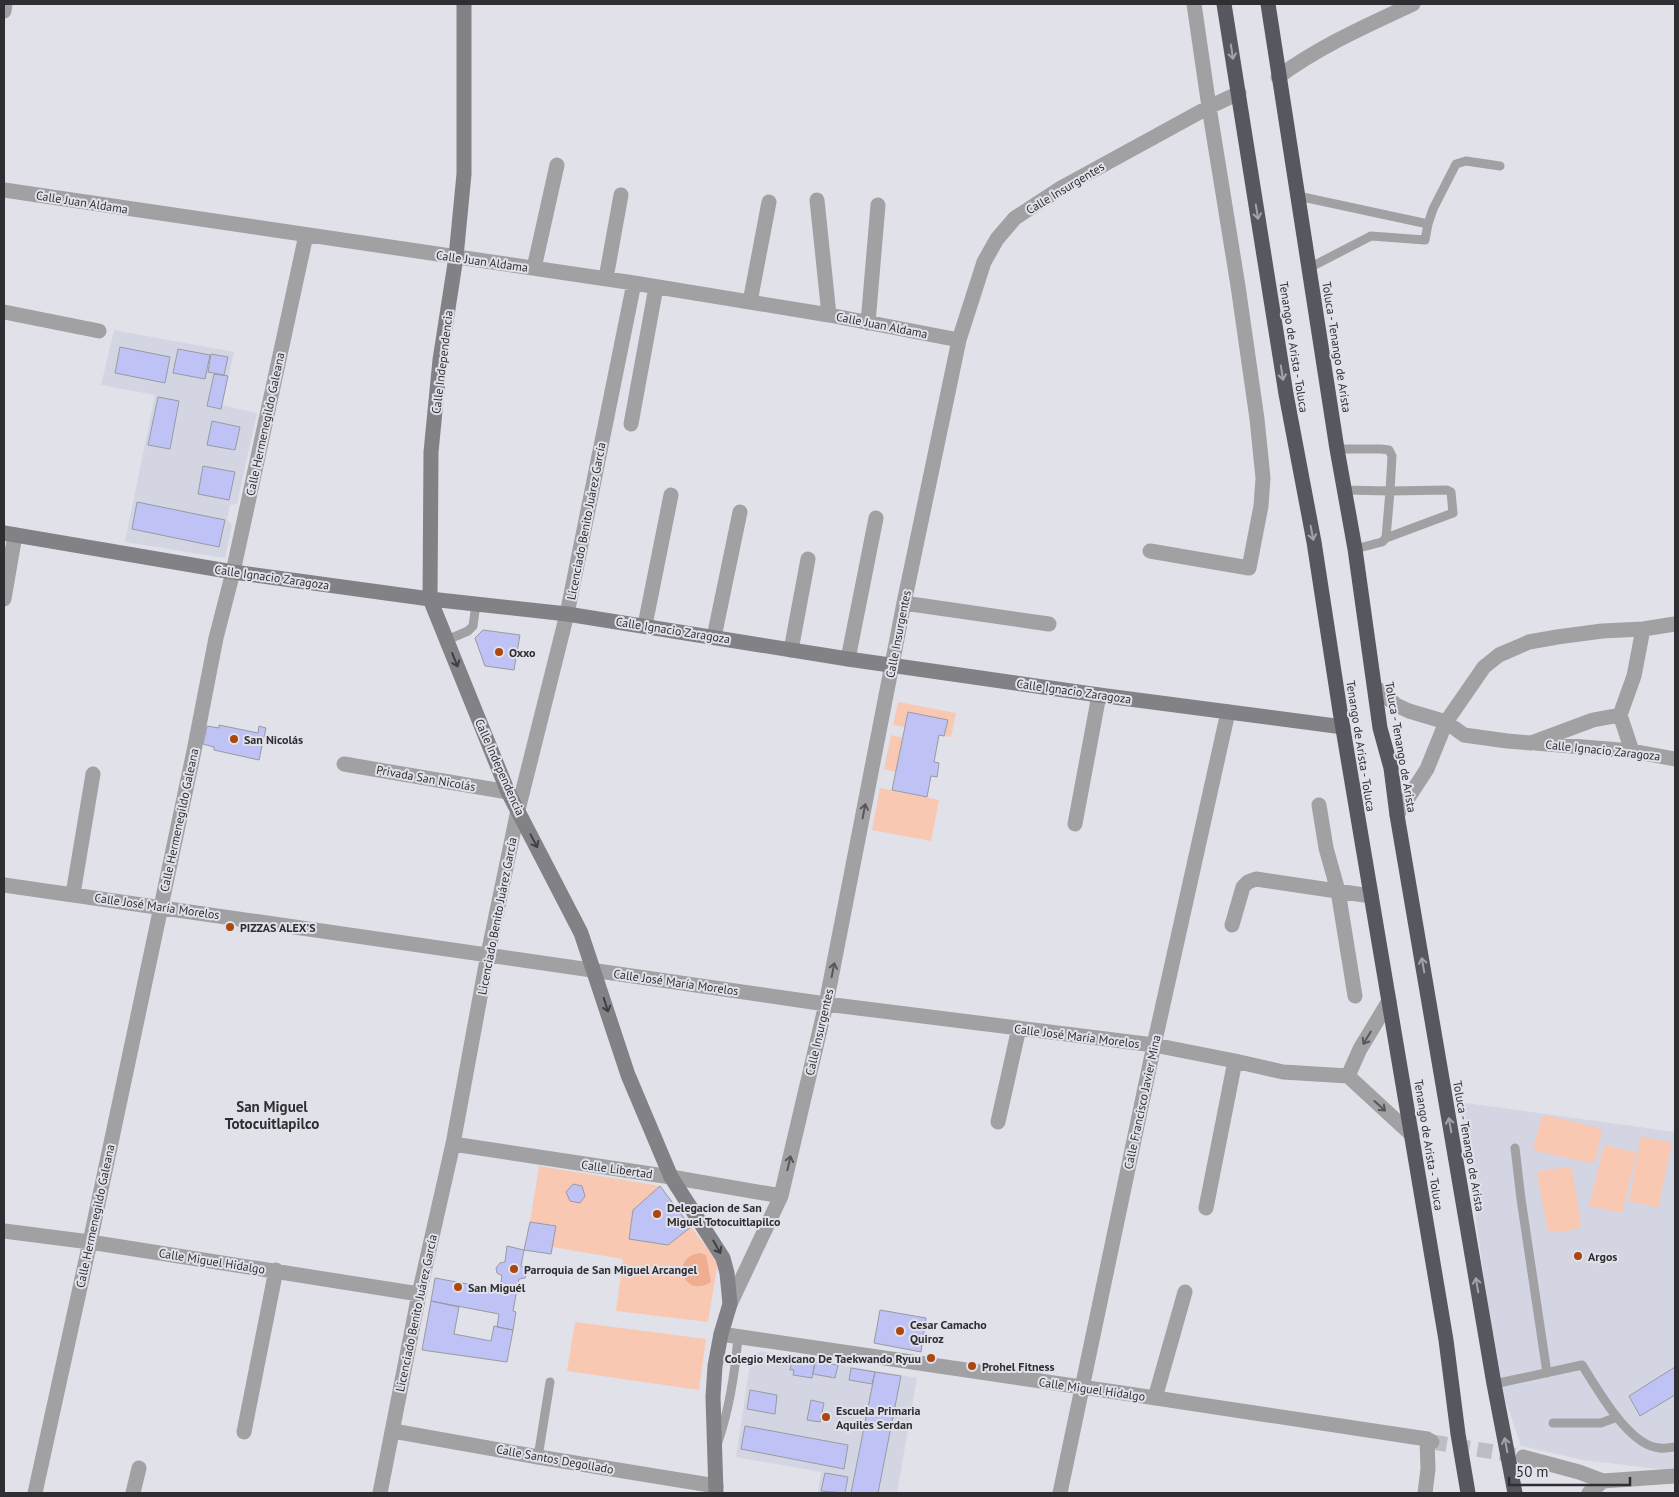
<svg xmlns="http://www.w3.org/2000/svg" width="1679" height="1497" viewBox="0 0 1679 1497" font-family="'PT Sans',sans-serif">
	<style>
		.built { fill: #d3d5e3 }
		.green { fill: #f8c8b3 }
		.water { fill: #f0ad90 }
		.building { fill: #bfc2f5; stroke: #999aa1 }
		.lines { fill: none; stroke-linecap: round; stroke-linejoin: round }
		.street-tunnel { stroke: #bdbdc5; stroke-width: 15; stroke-dasharray: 15 8; stroke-linecap: butt }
		.lane { stroke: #a1a1a4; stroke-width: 9 }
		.street { stroke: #a1a1a4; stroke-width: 15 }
		.secondary { stroke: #818186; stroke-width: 15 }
		.highway { stroke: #57585f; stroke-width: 15 }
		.oneway { stroke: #a3a3ab }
		.oneway2 { stroke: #3f3f44 }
		.oneway3 { stroke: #57575b }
		.poi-dot { fill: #ab4810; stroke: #e1e1ea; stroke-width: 2 }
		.labels { text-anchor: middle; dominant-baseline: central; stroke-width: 4; stroke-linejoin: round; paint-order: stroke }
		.street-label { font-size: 12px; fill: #2f2f33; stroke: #e1e1ea }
		.poi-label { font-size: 12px; font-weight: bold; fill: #2f2f33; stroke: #e1e1ea; text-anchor: start }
		.quarter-label { font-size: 15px; font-weight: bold; fill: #2f2f33; stroke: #e1e1ea }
	</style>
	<rect width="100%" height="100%" fill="#e1e1ea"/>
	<path class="built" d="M114,330L234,352L222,405L257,413L237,504L230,505L227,519L232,525L225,558L125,542L155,395L101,385Z
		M1459,1102L1675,1132V1471L1583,1460L1521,1446L1499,1381Z
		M761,1351L917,1378L897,1493H818L821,1472L736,1457L751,1357Z"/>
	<path class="green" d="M898,702L956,713L951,737L944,736L947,720L908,712L905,727L893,725Z
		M891,735L903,738L896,772L884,769Z
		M880,788L939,800L931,841L872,830Z
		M1545,1115L1600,1128L1602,1132L1595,1162L1591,1163L1536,1151L1533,1147L1542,1117Z
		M1641,1136L1672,1143L1658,1208L1629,1201Z
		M1604,1145L1637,1153L1622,1213L1589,1206Z
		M539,1166L660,1186L633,1210L629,1239L668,1245L691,1227L718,1262L708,1322L616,1311L623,1259L552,1247L556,1227L530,1222Z
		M1569,1167L1572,1169L1581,1224L1578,1229L1550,1233L1547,1228L1537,1174L1539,1171Z
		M575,1322L706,1339L699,1390L567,1371Z"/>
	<path class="water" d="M700,1253L706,1255L711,1282C683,1300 669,1256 700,1253Z"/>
	<path class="building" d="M120,347L170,357L165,383L115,373Z
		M178,349L210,355L205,379L173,373Z
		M211,354L228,357L224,375L208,372Z
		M214,374L228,376L221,409L207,406Z
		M158,397L179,401L170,449L148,445Z
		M212,421L240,427L235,450L207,445Z
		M203,466L235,472L229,500L198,494Z
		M137,502L225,520L219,547L132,529Z
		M483,630L520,635L514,670L485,666L475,638Z
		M908,712L948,720L944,736L939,735L934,762L939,763L937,777L931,776L927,797L892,790Z
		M219,725L258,733L259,726L266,728L259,760L214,750V747L203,744L207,726L219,728Z
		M573,1184L582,1186L585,1196L580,1203L570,1201L566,1192Z
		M660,1186L691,1227L668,1245L629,1239L633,1210Z
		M530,1222L556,1226L551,1254L524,1250Z
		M507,1246L524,1250L521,1266L526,1268L527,1272L525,1278L519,1279L513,1311L516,1312L513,1330L497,1327L499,1314L431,1301L435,1278L500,1290L502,1276L497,1273L496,1268L500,1263L505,1262Z
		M431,1301L459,1307L454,1334L491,1341L494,1326L513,1330L507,1362L422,1350Z
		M880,1310L926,1318L921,1352L874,1343Z
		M792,1358L815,1362L812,1378L793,1375L794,1370H790Z
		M815,1362L838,1365L835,1378L813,1374Z
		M1675,1367V1395L1640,1416L1629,1396Z
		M851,1368L875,1372L872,1384L849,1380Z
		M875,1372L901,1376L878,1493H851Z
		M750,1390L777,1395L775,1414L747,1409Z
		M811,1400L824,1403L820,1422L807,1420Z
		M745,1426L848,1445L844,1469L741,1449Z
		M825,1473L848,1477L845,1493L821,1491Z"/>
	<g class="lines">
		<path class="street-tunnel" d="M1432,1442L1519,1456"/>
		<path class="lane" d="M1298,196L1428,224L1433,209L1456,164L1466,161L1500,166
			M1309,268L1371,236L1425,240L1428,224
			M1337,449H1381L1389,450L1392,456L1390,491L1447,490L1451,492L1453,513L1386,538
			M1344,490L1390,491L1386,538L1382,542L1355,549
			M447,640L468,631L473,626L476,604
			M1515,1148L1521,1199L1547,1373
			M1494,1384L1582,1365C1597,1388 1629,1447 1660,1448C1665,1449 1670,1447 1675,1447
			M1553,1423H1601L1617,1417
			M718,1442C730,1407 735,1373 738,1337
			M538,1457L550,1382"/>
		<path class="street" d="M4,11L5,4
			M1278,77C1320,46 1366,26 1413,4
			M4,190L634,283L829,315L959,340
			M817,200L829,315
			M534,268L557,165
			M606,278L621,195
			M750,302L769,202
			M4,312L99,331
			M868,323L878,205
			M631,424L656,287
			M1150,551L1249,568L1261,506L1263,478L1257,419L1238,286L1209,107L1194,4
			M4,599L15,535
			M904,603L1049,624
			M645,625L671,495
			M714,637L740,512
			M791,650L808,559
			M848,659L876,518
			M1375,687L1396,705L1409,711L1446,722L1464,735L1507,741L1531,743L1593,720L1620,715L1634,676L1643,629
			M1620,715L1632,751
			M1535,743L1632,751L1675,759
			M344,764L508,792
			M1319,805L1326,848L1338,891L1355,996
			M1397,815L1427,769L1446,722L1484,667L1499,655L1529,642L1557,637L1602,631L1643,629L1675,624
			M1075,824L1099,695
			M4,885L826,1004L1154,1045L1235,1061L1283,1072L1348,1076
			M73,894L93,774
			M1232,925L1243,887L1248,882L1256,879L1371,896
			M1348,1076L1412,1135
			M1348,1076L1360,1049L1389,1001
			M998,1122L1019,1028
			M453,1144L671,1177L781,1196
			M1206,1208L1235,1061
			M4,1231L90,1242L419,1294
			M730,1304L781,1196L826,1004L904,603L959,340L984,262L997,239L1015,218L1061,188L1209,107L1239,93
			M721,1334C956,1368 1192,1403 1427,1439L1432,1442
			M1155,1398L1185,1292
			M393,1431L538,1457L716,1486
			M244,1432L276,1270
			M1523,1457L1579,1472L1603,1481L1675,1476
			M35,1493L90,1242L194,751L216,638L233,572L306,235
			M133,1493L139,1468
			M380,1493L419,1294L453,1144L488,954L518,810L567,614L634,283
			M1060,1493L1154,1045L1228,712
			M1425,1493L1428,1469L1427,1439
			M1589,1493L1603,1481"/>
		<path class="secondary" d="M464,4V174L456,257L440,360L431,452L430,599L508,792L581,933L628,1075L671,1177L723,1258L727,1273L730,1304L721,1334L715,1366L713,1397L716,1493
			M4,533L233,572L430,599L567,614L848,659L1099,695L1343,727"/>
		<path class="highway" d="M1224,4L1286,394L1314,542L1340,711L1446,1340L1458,1434L1468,1493
			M1268,4L1337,449L1355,549L1380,728L1391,768L1397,815L1494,1384L1515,1493"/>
	</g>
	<defs><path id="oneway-shaft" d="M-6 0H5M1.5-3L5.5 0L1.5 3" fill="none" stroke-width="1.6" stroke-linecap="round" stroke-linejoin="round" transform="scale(1.25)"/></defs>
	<g class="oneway">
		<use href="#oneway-shaft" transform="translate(1232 52) rotate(81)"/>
		<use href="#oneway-shaft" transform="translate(1257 212) rotate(81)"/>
		<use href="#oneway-shaft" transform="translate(1282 373) rotate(81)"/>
		<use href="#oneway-shaft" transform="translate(1312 533) rotate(79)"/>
		<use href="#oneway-shaft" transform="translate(1423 965) rotate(-100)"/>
		<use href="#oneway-shaft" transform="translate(1450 1125) rotate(-100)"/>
		<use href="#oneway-shaft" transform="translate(1477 1285) rotate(-100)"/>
		<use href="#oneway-shaft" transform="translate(1506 1445) rotate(-101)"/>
	</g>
	<g class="oneway2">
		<use href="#oneway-shaft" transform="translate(455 660) rotate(68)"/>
		<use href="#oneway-shaft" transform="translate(534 841) rotate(62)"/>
		<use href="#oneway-shaft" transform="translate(606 1005) rotate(72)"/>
		<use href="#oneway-shaft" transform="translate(717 1247) rotate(60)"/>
	</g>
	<g class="oneway3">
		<use href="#oneway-shaft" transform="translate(864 811) rotate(-79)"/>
		<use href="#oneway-shaft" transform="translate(833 970) rotate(-79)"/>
		<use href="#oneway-shaft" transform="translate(1367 1038) rotate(121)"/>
		<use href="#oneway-shaft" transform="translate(1380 1106) rotate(42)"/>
		<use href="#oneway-shaft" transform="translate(789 1163) rotate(-77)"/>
	</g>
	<g class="poi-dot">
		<circle cx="499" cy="652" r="5"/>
		<circle cx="234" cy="739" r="5"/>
		<circle cx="230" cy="927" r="5"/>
		<circle cx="657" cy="1214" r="5"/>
		<circle cx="1578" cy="1256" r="5"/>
		<circle cx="514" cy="1269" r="5"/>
		<circle cx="458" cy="1287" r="5"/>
		<circle cx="900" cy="1331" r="5"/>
		<circle cx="931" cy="1358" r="5"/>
		<circle cx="972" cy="1366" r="5"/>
		<circle cx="826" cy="1417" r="5"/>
	</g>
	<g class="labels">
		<g class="street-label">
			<text transform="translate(1065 188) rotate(-31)">Calle Insurgentes</text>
			<text transform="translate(82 202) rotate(9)">Calle Juan Aldama</text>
			<text transform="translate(482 261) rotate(8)">Calle Juan Aldama</text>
			<text transform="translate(882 325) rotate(11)">Calle Juan Aldama</text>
			<text transform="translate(1294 347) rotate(81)">Tenango de Arista - Toluca</text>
			<text transform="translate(1337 347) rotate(81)">Toluca - Tenango de Arista</text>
			<text transform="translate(442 362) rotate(-83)">Calle Independencia</text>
			<text transform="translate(265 424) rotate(-78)">Calle Hermenegildo Galeana</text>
			<text transform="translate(586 521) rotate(-79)">Licenciado Benito Juárez García</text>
			<text transform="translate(272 577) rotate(8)">Calle Ignacio Zaragoza</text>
			<text transform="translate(673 630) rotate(9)">Calle Ignacio Zaragoza</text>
			<text transform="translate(898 634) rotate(-79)">Calle Insurgentes</text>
			<text transform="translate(1074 691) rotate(8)">Calle Ignacio Zaragoza</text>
			<text transform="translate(1361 746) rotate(81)">Tenango de Arista - Toluca</text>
			<text transform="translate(1401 747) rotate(80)">Toluca - Tenango de Arista</text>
			<text transform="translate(1603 750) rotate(6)">Calle Ignacio Zaragoza</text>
			<text transform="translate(500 767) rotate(66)">Calle Independencia</text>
			<text transform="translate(426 778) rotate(10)">Privada San Nicolás</text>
			<text transform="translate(179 820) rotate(-78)">Calle Hermenegildo Galeana</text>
			<text transform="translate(157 906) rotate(8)">Calle José María Morelos</text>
			<text transform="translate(497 916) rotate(-79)">Licenciado Benito Juárez García</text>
			<text transform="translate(676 982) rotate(8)">Calle José María Morelos</text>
			<text transform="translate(819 1032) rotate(-77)">Calle Insurgentes</text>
			<text transform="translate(1077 1036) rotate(7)">Calle José María Morelos</text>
			<text transform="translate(1142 1102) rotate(-78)">Calle Francisco Javier Mina</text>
			<text transform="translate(1429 1145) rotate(81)">Tenango de Arista - Toluca</text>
			<text transform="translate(1469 1146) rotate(80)">Toluca - Tenango de Arista</text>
			<text transform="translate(617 1169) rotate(8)">Calle Libertad</text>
			<text transform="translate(95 1216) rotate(-78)">Calle Hermenegildo Galeana</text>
			<text transform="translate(212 1261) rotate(9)">Calle Miguel Hidalgo</text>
			<text transform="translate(416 1313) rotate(-78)">Licenciado Benito Juárez García</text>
			<text transform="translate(1092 1389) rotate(8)">Calle Miguel Hidalgo</text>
			<text transform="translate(555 1459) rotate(10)">Calle Santos Degollado</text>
		</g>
		<g class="poi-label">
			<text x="509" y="652">Oxxo</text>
			<text x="244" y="739">San Nicolás</text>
			<text x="240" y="927">PIZZAS ALEX'S</text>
			<text x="667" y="1207">Delegacion de San<tspan x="667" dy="14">Miguel Totocuitlapilco</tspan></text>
			<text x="1588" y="1256">Argos</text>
			<text x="524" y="1269">Parroquia de San Miguel Arcangel</text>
			<text x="468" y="1287">San Miguél</text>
			<text x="910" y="1324">Cesar Camacho<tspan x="910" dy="14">Quiroz</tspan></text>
			<text x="921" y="1358" text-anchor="end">Colegio Mexicano De Taekwando Ryuu</text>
			<text x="982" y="1366">Prohel Fitness</text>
			<text x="836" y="1410">Escuela Primaria<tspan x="836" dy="14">Aquiles Serdan</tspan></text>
		</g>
		<g class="quarter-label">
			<text x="272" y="1106">San Miguel<tspan x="272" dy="17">Totocuitlapilco</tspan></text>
		</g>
	</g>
	<rect width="1679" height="1497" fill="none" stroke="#2f2f33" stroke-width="10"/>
	<path d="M1509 1477v8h121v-8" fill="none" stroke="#2f2f33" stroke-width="2.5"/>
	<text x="1516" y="1477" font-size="15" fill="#2f2f33" stroke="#e1e1ea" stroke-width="4" paint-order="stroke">50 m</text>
</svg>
